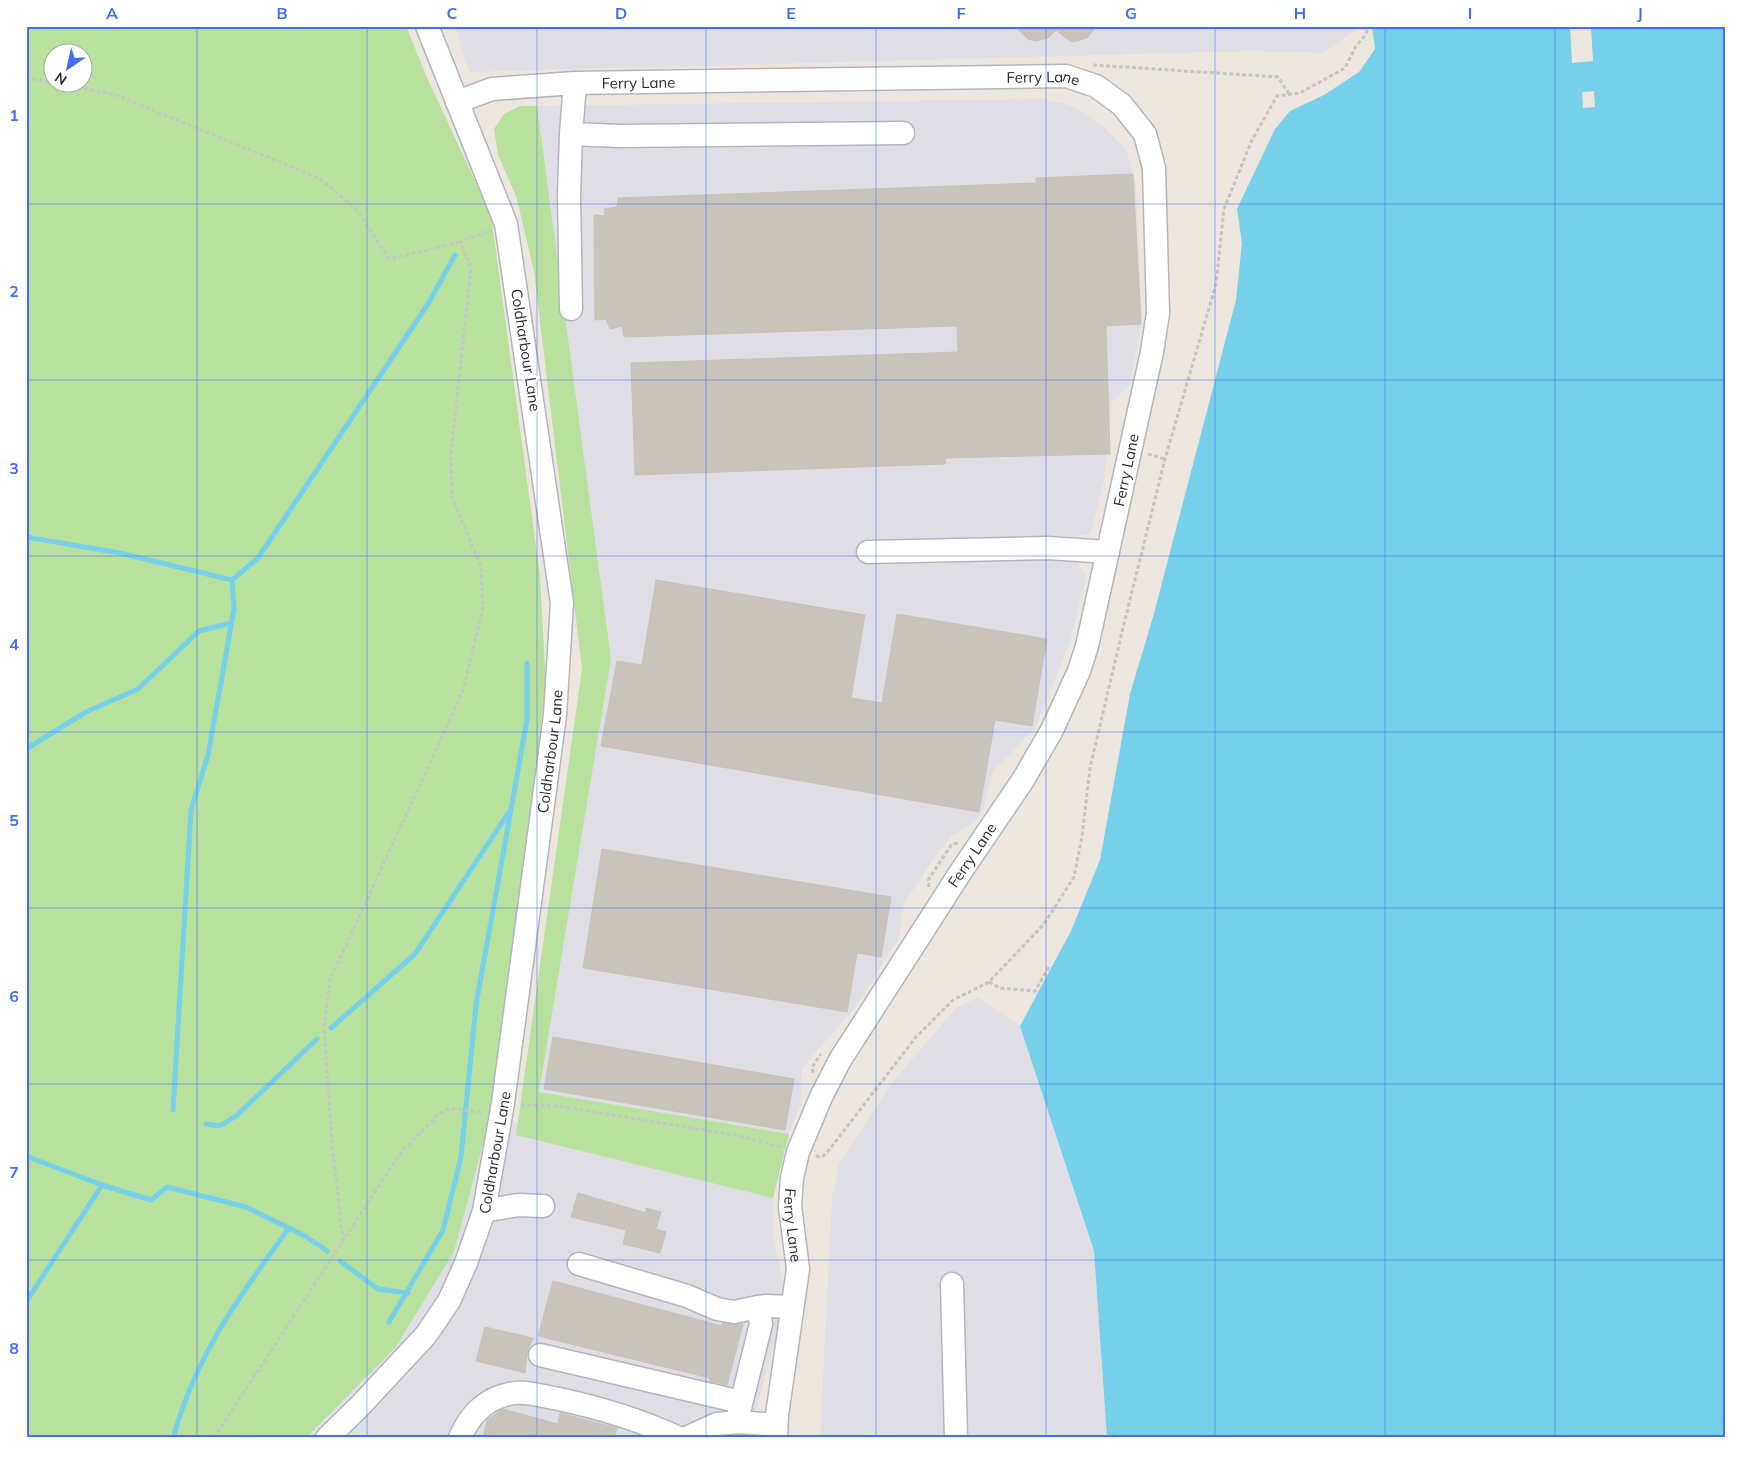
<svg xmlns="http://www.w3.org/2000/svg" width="1752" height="1464" viewBox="0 0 1752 1464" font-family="Mulish,sans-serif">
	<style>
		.industrial { fill: #e0dee5 }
		.green { fill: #b7e19d; fill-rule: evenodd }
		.water { fill: #76d0ea }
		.pier { fill: #ece6de }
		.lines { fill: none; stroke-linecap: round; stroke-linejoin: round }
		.stream { stroke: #76d0ea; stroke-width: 5 }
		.building { fill: #c8c4bc; stroke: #c8c1b8 }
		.minor-casing { stroke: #b1b5be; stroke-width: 25 }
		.path { stroke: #c4c4c4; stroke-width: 3; stroke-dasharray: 4 2.5; stroke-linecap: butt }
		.minor { stroke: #fff; stroke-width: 22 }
		.grid { fill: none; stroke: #456df3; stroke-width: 1; stroke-opacity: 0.55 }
		.labels { text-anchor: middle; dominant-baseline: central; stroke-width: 4.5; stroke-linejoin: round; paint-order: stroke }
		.street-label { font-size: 15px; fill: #2b2b2b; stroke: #fff }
		.neatline { fill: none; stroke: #456df3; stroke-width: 2 }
		.grid-label { font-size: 16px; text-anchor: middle; font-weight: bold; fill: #456df3 }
	</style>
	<rect width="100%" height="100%" fill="#ece6de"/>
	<path class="industrial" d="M455,26H1360L1324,53L1253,51L469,72Z
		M1045,99L1076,107L1106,129L1126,149L1136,184L1142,320L1129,386L1111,403L1104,481L1090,534L1077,535L1075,561L1086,576L1070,642L1035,728L993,771L983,810L975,822L952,836L935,857L902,907L900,936L855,1008L802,1068L801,1104L789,1134L539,1092L611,659L537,106Z
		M978,998L1020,1026L1094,1251L1107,1438H820L832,1198L839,1163L894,1080L958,1006Z
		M491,1115L773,1198L774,1240L783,1283L780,1320L749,1438H306L395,1348L454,1252Z"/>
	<path class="green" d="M26,26H406L428,80L491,215L540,576L546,685L491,1115L454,1252L395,1348L306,1438H26ZM52,52H82V82H52Z
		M520,106H537L611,659L539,1092L789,1134L773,1198L516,1135L582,669L534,271L516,196L498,155L494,129L504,114Z"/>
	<path class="water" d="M1372,26H1726V1438H1107L1094,1251L1020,1026L1071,931L1100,860L1130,694L1153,617L1236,300L1242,243L1237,209L1275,129L1290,111L1324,95L1359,72L1375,49Z"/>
	<path class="pier" d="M1570,26H1591L1593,61L1572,63Z
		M1594,91L1595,107L1583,108L1582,92Z"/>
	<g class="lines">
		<path class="stream" d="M26,537L120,553L232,580L258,558L428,304L455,255
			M26,749L86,712L138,689L199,631L231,623
			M331,1028L415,954L509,812
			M173,1110L191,810L208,755L234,609L232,580
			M206,1124L220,1126L236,1116L317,1039
			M26,1156L102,1185L151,1200L167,1187L246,1207L305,1236L327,1251
			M340,1261L378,1289L408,1293
			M26,1302L102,1185
			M389,1322L443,1230L461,1157L476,1005L527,720V663
			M173,1438C197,1353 238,1298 289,1228"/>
	</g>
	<path class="building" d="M1015,26H1097L1087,38L1073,42L1067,39L1056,30L1048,38L1035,41L1028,39Z
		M1133,174L1141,324L1106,326L1110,454L945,458V464L635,475L631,363L958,352L957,326L624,337L622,326L610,329L606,319L595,320L594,215L605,216L604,209L617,207L618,198L1036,183V178Z
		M656,580L865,615L851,698L882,703L897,614L1047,639L1032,726L995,720L979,812L601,746L617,661L642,665Z
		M602,849L891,897L881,957L857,953L847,1012L583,968Z
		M553,1037L794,1079L785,1130L544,1089Z
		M578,1193L646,1213V1208L661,1212L656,1229L666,1232L660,1253L623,1244L626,1230L571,1217Z
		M553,1281L722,1326L723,1323L743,1324L727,1385L710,1381V1378L538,1336Z
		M485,1327L533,1338L527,1352L525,1373L476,1361Z
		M503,1409L558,1424L560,1413L617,1428L614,1438H483L487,1420Z"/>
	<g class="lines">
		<defs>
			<g id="minor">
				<path d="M575,83L571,134L620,136L903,133"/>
				<path id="s1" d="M457,102L492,89L575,83L1066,76L1096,86L1122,105L1145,134L1154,168L1158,313L1152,352L1087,646L1079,671L1052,730L1023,780L960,873L840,1060L821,1097L798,1152L792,1178L790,1206L798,1269L777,1415L776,1438"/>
				<path d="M571,134L569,195L571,309"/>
				<path d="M868,552L1048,548L1108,552"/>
				<path d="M484,1211L518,1205L543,1206"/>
				<path d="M579,1264L687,1296L717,1309L734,1312L758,1307"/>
				<path d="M952,1284L956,1438"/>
				<path d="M540,1355L741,1402"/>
				<path d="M738,1422L739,1412L761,1324L758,1307L766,1306L792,1307"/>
				<path id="s2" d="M327,1438L358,1408L426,1335L449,1301L466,1263L484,1211L503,1103L555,715L562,603L506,224L427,26"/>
				<path d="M460,1438C469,1416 485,1399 509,1394C524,1390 540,1396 554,1398C598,1407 638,1419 679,1438"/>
				<path d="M686,1438L717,1424L738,1422L776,1425"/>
			</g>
		</defs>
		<use href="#minor" class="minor-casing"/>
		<path class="path" d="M1093,65L1278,77L1289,94
			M26,78L113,94L319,178L356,209L389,259L460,242
			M1148,454L1165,459
			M929,887L928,880L952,844L958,843
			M989,982L1000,988L1035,991L1049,967
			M813,1073L812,1067L821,1054
			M521,1105L557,1106L735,1135L781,1147
			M816,1156L822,1157L829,1150L916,1037L953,1000L989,982L1044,924L1074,877L1082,836L1090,768L1123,628L1165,459L1216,284L1224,209L1252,140L1277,96L1300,93L1345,68L1356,46L1366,34L1368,26
			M343,1241L332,1143L324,1027L330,980L463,691L483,608L481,566L452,498L451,453L471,268L460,242L489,231
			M214,1438L401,1152L440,1113L451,1108L484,1113"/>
		<use href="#minor" class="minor"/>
	</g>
	<path class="grid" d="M197,26V1438M367,26V1438M537,26V1438M706,26V1438M876,26V1438M1046,26V1438M1215,26V1438M1385,26V1438M1555,26V1438M26,204H1726M26,380H1726M26,556H1726M26,732H1726M26,908H1726M26,1084H1726M26,1260H1726"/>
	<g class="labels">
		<g class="street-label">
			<text stroke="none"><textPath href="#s1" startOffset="589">Ferry Lane</textPath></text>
			<text stroke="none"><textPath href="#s1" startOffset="184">Ferry Lane</textPath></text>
			<text transform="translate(526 350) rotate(81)">Coldharbour Lane</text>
			<text transform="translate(1126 470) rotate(-78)">Ferry Lane</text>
			<text stroke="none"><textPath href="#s2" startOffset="745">Coldharbour Lane</textPath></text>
			<text transform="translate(972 855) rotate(-56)">Ferry Lane</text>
			<text stroke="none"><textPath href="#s2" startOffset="340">Coldharbour Lane</textPath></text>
			<text stroke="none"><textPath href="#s1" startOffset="1892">Ferry Lane</textPath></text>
		</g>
	</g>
	<rect width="1752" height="1464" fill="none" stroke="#ffffff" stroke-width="55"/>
	<g transform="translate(68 68) rotate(214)"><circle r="24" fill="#ffffff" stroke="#aaaaaa"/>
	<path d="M0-4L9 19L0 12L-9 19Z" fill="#456df3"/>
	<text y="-8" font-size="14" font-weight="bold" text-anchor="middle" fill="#2b2b2b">N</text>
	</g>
	<rect x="28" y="28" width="1696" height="1408" class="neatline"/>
	<g class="grid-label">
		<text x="112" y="19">A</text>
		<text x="282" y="19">B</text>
		<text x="452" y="19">C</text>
		<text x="621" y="19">D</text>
		<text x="791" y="19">E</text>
		<text x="961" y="19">F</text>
		<text x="1131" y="19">G</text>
		<text x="1300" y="19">H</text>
		<text x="1470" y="19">I</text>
		<text x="1640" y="19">J</text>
		<text x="14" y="121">1</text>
		<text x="14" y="297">2</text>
		<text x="14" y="474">3</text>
		<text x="14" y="650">4</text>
		<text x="14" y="826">5</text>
		<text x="14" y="1002">6</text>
		<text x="14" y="1178">7</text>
		<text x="14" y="1354">8</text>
	</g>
</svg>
